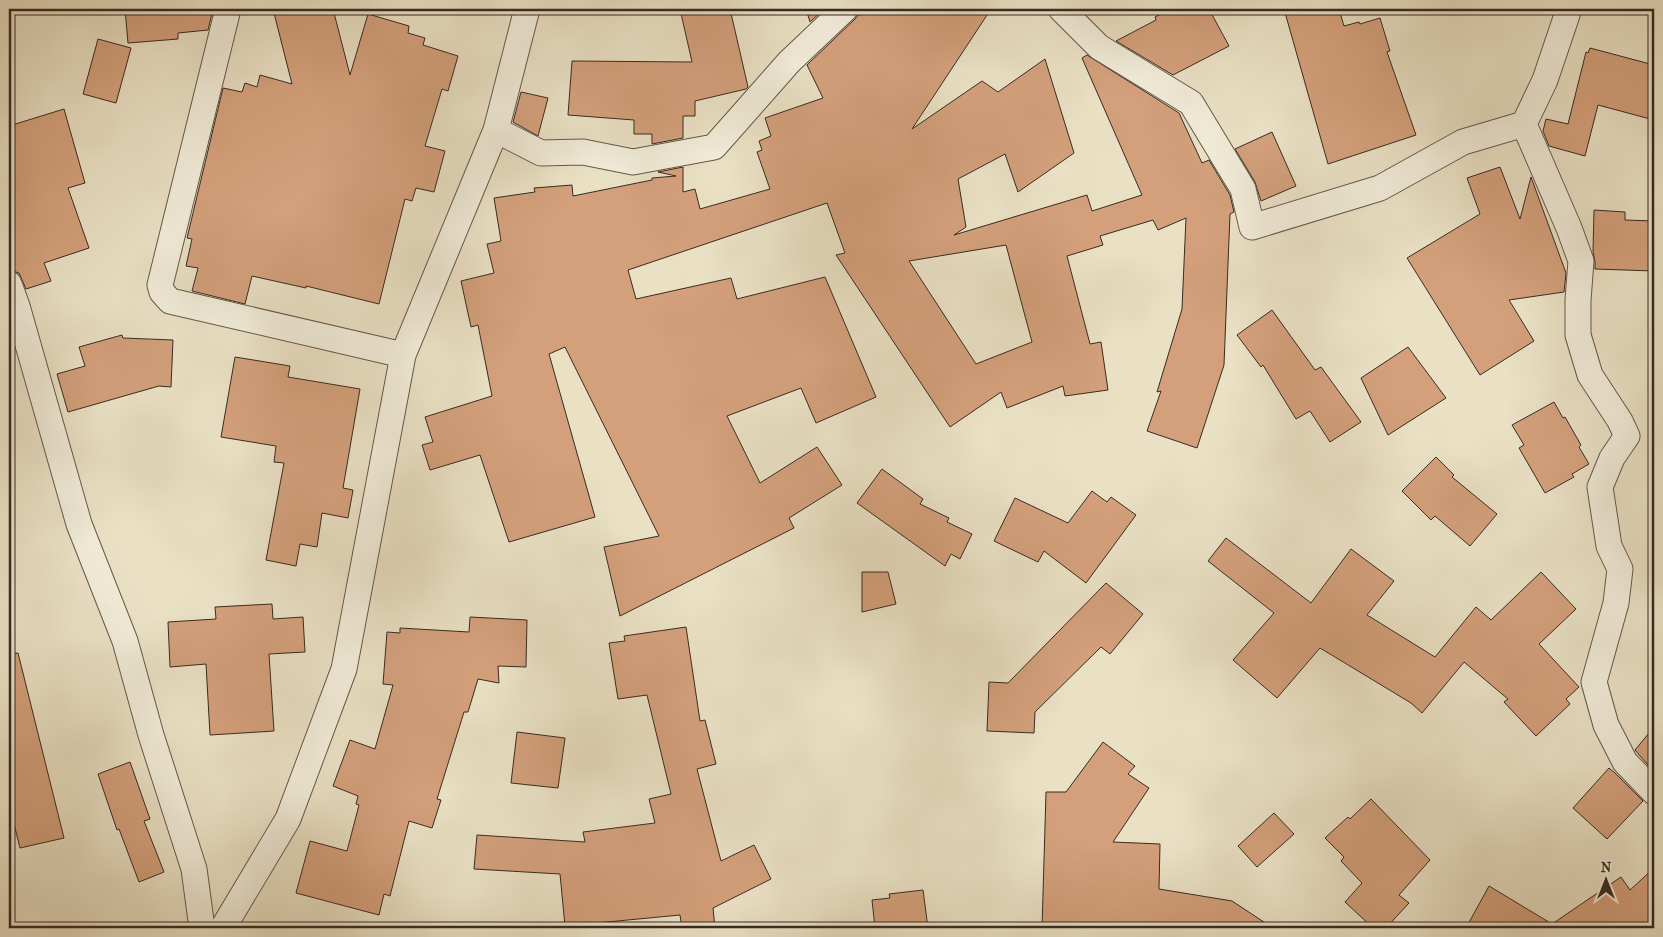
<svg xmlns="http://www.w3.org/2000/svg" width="1663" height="937" viewBox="0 0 1663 937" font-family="'IM FELL French Canon',serif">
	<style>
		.building { fill: #d3a07b; stroke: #382b21; fill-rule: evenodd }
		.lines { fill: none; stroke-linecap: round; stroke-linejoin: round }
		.minor-casing { stroke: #64584a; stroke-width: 27 }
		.minor { stroke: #f1ecd9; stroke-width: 25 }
	</style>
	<rect width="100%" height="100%" fill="#eae1c5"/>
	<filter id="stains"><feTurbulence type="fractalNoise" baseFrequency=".004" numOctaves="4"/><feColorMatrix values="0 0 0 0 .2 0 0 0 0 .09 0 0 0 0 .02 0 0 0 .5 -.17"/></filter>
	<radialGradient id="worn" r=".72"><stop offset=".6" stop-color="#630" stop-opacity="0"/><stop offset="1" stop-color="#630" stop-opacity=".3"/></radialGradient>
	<path class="building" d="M125,9H213L208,30L178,33V39L128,43Z
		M273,9H333L350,75L368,14L409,26L408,33L425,38L423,45L458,56L448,91L442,89L425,146L445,151L434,192L416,188L412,201L405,199L379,304L306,286V288L252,276L245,304L192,291L198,268L186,266L192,239L187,238L223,88L242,92L245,83L257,87L260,75L292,84Z
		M680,9H730L748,87L746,89L695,101V116H683V138L652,144V134H634V120L568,115L572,61L692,62Z
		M806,9H824L810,22Z
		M859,9H991L912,129L982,81L998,92L1045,59L1074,153L1018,192L1005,154L958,179L966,227L954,235L1087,195L1092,211L1142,195L1082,58L1087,55L1179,113L1202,163L1209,160L1230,195L1234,212L1230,214L1224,365L1197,448L1147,431L1161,391L1157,392L1182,309L1186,218L1158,230L1153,220L1100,236L1103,245L1067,256L1090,344L1101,342L1108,390L1065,396L1063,386L1007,408L1001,392L950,427L836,255L845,253L827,203L628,270L636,299L731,278L737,299L825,277L876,397L816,423L801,388L727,416L760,483L817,447L842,485L789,518L794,528L620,616L604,547L659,536L565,347L549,354L595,517L509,542L480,455L430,470L422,445L433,442L425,417L492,396L478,325L471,327L461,281L494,273L487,244L501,241L494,198L535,192L534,188L572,185L573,196L652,180V178L676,176L658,172L683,167V192L695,189L700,209L770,189L757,152L762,150L759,141L771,136L765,118L823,98L807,65L855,19L859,14ZM1006,245L1032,342L976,364L909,261Z
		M1171,9H1209L1229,46L1173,75L1116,41L1156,20L1155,17Z
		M1284,9H1339L1344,26L1359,22L1360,24L1380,18L1390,51L1387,52L1416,135L1328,164Z
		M98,39L131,48L116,103L83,94Z
		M1590,48L1654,65V120L1598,105L1585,156L1549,146L1543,131L1546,119L1568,124L1586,52L1588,53Z
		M521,92L548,98L538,136L513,122Z
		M64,109L85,183L68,188L89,248L44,263L51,281L26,289L19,273L10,270L9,265V126Z
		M1272,132L1296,186L1261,201L1255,182L1235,149Z
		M1500,167L1520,219L1531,177L1566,273L1564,292L1509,300L1534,341L1480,375L1407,258L1480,214L1467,178Z
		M1594,210L1625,212V220L1654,221V271L1595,269V262L1593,251Z
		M1272,310L1315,370L1321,367L1361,422L1330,442L1310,411L1296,419L1263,365L1261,367L1237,335Z
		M122,335L123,338L173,340L171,387L159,386L68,412L57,374L85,366L79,347Z
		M1408,347L1446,398L1388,435L1361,378Z
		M235,357L290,366L288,377L360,389L343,488L353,490L348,518L322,513L317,547L300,544L296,566L266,560L284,463L274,462L276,446L221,437Z
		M1554,402L1563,418L1565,417L1581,445L1579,447L1589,464L1572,474L1574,477L1545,493L1519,448L1524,445L1512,425Z
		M1436,457L1454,475L1452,477L1497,514L1470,546L1435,516L1431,520L1402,491Z
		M882,469L923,499L920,504L949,518L947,522L972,534L960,559L951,554L945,566L857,503Z
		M1092,491L1107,502L1111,497L1136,515L1086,583L1044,551L1038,562L994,541L1015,498L1068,523Z
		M1226,538L1311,603L1351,549L1394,581L1367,615L1435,657L1476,607L1491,620L1541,572L1576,609L1539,644L1579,687L1566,699L1570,704L1536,736L1504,702L1508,699L1464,662L1422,713L1411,703L1320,648L1277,698L1233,660L1274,613L1208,561Z
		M862,572H888L896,604L862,612Z
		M1106,583L1143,614L1110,654L1101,647L1035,712L1034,733L987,731L989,682L1008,683Z
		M272,604L273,619L303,617L305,652L269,654L274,731L210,735L206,664L170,667L168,622L216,619L215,607Z
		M470,617L527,620L526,667L498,666L499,683L478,679L468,712H464L437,799L441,800L432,828L409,821L390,896L384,894L379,915L296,893L310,841L347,851L359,805L356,804L358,796L333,786L350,740L375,749L393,685L383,684L387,632L400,633V628L469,632Z
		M686,627L700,721L705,720L716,764L697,769L721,861L754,845L771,879L713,908L715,928H682L680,915L565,926L560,874L474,869L477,835L585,842L583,832L655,823L649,799L671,794L647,695L618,699L609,643L625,641L624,636Z
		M18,653L64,838L20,848L9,804V654Z
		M1654,727V772L1635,750Z
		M517,732L565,738L558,788L511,783Z
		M1103,742L1135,766L1128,774L1149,788L1113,842L1160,844L1159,889L1232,901L1273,928H1042L1046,792H1066Z
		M130,762L150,819L144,821L164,872L139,882L119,829L117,830L98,774Z
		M1609,768L1615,773L1643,801L1607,839L1573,808Z
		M1371,799L1430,860L1399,895L1409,903L1386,928H1373L1345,902L1362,883L1341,861L1344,857L1325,838L1348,817L1350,819Z
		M1274,813L1294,834L1257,867L1238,846Z
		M1654,868V928H1466L1489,886L1552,924L1621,877L1630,890Z
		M923,890L928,928H875L872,900L890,898L889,894Z"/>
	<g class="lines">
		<defs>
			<path id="minor" d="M228,9L160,285L162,292L170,301L403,355
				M1061,9L1099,47L1191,103L1243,189L1252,227L1380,188L1463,142L1524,124L1545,80L1569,9
				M1524,124L1569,228L1581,261L1578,300V335L1590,375L1620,421L1627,436L1612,458L1600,487L1609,546L1620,569L1616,603L1594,682L1606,725L1625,762L1654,792
				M496,130L541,153L583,152L633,162L714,147L789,62L845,9
				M9,284L17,306L79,524L125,641L151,735L194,869L202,928
				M223,928L288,819L344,669L403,355L496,130L527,9"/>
		</defs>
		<use href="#minor" class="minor-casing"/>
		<use href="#minor" class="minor"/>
	</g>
	<rect width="1663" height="937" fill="none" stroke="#eae1c5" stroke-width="30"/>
	<rect x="10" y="10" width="1643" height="917" fill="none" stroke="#382b21" stroke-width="2.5"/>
	<rect x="15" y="15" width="1633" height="907" fill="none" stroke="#382b21"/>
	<g transform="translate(1606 880)" stroke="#f1ecd9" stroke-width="4" paint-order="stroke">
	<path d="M0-4L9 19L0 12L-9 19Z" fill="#382b21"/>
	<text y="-8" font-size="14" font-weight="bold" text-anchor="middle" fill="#382b21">N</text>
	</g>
	<rect width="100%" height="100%" filter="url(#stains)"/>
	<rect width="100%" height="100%" fill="url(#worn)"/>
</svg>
